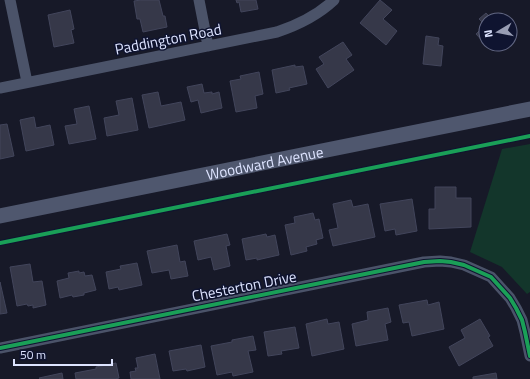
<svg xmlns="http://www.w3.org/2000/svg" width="530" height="379" viewBox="0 0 530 379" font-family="'Titillium Web',sans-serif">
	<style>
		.green { fill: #13362b }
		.building { fill: #363849; stroke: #42455b }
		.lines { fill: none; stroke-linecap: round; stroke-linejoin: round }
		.street { stroke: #4b5369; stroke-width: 11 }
		.secondary { stroke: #4f576e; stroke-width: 15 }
		.cycleway-casing { stroke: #0f1430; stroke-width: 6 }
		.cycleway { stroke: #1a9f57; stroke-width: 4 }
		.labels { text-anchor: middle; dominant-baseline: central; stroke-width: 3; stroke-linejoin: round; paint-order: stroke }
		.street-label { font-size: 15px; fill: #dee4ff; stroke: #0f1430 }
	</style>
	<rect width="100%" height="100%" fill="#171928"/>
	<path class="green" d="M530,144V292L527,294L502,267L470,252L502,149Z"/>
	<path class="building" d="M141,0H159L163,16H165L167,27L143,32L140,19H137L134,1Z
		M236,0H256L258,9L241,12L239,2L237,3Z
		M380,0L392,10L383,19L397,31L386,45L360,23Z
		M70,10L74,29L71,30L74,43L54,47L48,15Z
		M486,13L493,20H486V44H493L489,48L476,34L485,25L479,19Z
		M426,36L439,38L438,45L443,46L441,66L423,64Z
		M343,42L352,55L346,59L354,70L328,88L316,69L324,64L319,57Z
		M295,65V67L303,66L307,84L289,88L290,90L276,93L272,70Z
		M259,72L263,94L255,96L257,108L236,112L230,81L241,79L240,76Z
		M202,84L204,93L212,92V94L219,92L222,108L201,113L198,100L191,102L187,87Z
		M158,92L161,106L181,102L185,120L149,128L142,95Z
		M132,98L138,130L107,136L104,118L119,115L116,101Z
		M89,106L96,139L69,144L65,126L77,124L74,109Z
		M34,117L36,128L50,125L54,145L26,151L20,120Z
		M7,124L14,156L0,159V125Z
		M435,187H456V198H471V227L429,229V209H435Z
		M412,199L417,231L396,235L395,229L385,231L380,204Z
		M351,200L353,207L368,204L375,237L333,246L329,230L338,228L333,204Z
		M313,213L315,220L319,219L323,238L316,240L317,244L306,247L307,251L291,255L285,225L295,223L294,217Z
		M227,234L230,245L226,246L230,266L214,270L211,257L198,260L194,241Z
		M266,234L267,237L275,235L279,255L257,260V258L246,260L242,239Z
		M177,245L180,262L185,261L188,276L171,279L169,270L152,273L147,251Z
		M137,263L142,285L119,290L118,287L109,289L106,272L121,269L120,266Z
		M30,264L33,282L42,281L46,305L33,308V305L28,306L27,304L17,306L10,267Z
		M79,271V273L84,272L85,276L92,275L96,290L84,293V295L73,297L72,295L60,298L57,281L69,278L68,273Z
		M0,282L7,313L0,314Z
		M427,300L428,305L439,302L444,329L412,336L409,322L403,323L399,305Z
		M388,308L391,322L385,324L388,340L356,346L352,324L368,320L367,312Z
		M327,319L328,324L339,322L344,349L312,356L306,324Z
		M480,319L490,336L488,337L493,346L459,366L449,347L465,338L461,330Z
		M295,327L299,348L281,351L282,354L268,356L264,332Z
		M253,336L256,350L248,351L253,372L233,376L232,372L217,375L211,346L232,342V340Z
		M201,345L205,367L187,371L186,369L173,371L169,351Z
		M155,354L160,379H131L130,372L136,371L135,368H138L136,358Z
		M116,363L119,378L115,379H76L75,373L96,369V367Z
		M62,373L63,379H40L39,378Z
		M496,373L497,379H473V377Z"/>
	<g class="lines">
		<path class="street" d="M10,0L27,82
			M199,0L208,46
			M0,88L277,32C298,25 317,16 334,0
			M0,348L424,262L440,261L451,262L464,265L491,277L510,298L516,308L522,320L525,332L530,356"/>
		<path class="secondary" id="s1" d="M0,216L530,109"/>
		<defs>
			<path id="cycleway" d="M0,243L530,136
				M0,348L424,262L440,261L451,262L464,265L491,277L510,298L516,308L522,320L525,332L530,356"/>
		</defs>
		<use href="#cycleway" class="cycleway-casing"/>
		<use href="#cycleway" class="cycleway"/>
	</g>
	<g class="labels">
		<g class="street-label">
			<text transform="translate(168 39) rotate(-11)">Paddington Road</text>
			<text stroke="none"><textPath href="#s1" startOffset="270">Woodward Avenue</textPath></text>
			<text transform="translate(244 286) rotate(-11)">Chesterton Drive</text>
		</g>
	</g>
	<g transform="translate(498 32) rotate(260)"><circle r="19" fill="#0f1430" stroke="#626783"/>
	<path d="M0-3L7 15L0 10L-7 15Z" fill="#989db4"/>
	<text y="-6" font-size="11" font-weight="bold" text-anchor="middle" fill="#dee4ff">N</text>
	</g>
	<path d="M14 359v6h98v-6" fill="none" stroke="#dee4ff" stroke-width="2"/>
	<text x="20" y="359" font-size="12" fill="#dee4ff" stroke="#0f1430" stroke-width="3" paint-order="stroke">50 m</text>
</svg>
